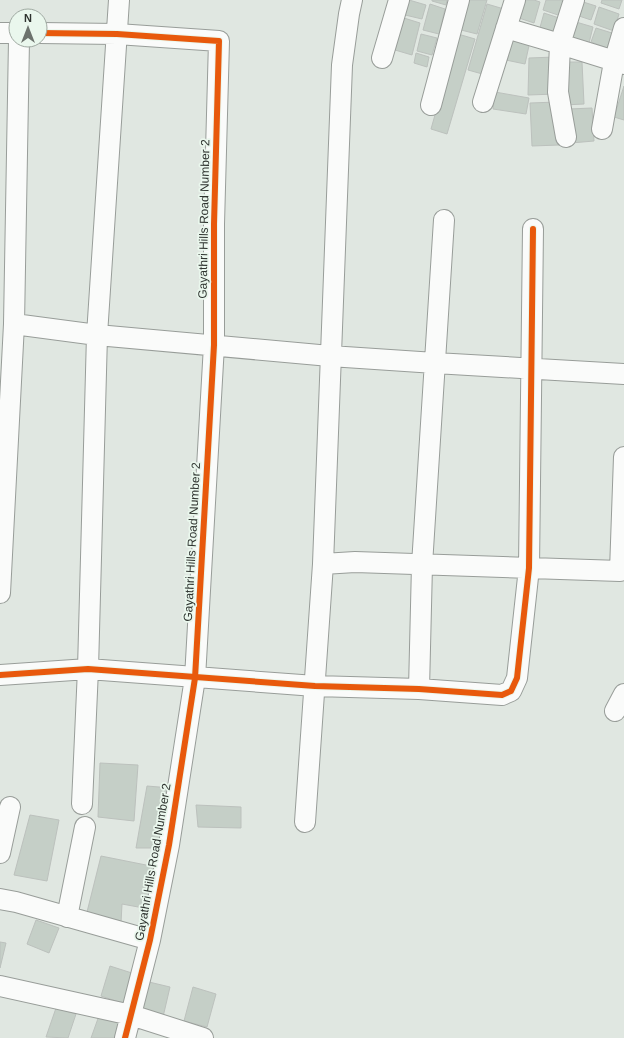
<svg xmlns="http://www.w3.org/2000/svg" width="624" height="1038" viewBox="0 0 624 1038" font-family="Helvetica,sans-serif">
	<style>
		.building { fill: #c5cfc7; stroke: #bcc1bd }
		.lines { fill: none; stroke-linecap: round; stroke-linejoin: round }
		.minor-casing { stroke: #989d99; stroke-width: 22 }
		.minor { stroke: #fafbfa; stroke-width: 20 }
		.cycleway-casing { stroke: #eaf7ed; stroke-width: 8 }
		.cycleway { stroke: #e8590c; stroke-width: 6 }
		.labels { text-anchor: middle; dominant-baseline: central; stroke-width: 3.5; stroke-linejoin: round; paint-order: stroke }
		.street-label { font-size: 12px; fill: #2e332f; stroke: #eaf7ed }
	</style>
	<rect width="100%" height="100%" fill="#e0e7e1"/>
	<path class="building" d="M409,0L426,5L422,19L405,15Z
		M432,0H447L446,5L432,1Z
		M469,0H487L477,34L461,30Z
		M521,0H534L540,2L534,23L516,17Z
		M546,0H569L564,17L543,10Z
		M602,0H622L619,9L601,3Z
		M580,1L596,6L591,20L576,15Z
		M430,4L445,9L439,34L423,30Z
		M487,4L504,9L486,75L468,70Z
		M599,7L619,14L614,31L594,24Z
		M544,13L562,19L556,37L539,31Z
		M404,18L420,23L412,55L395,50Z
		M576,22L593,27L589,43L572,39Z
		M596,28L612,33L607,48L591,42Z
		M421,34L437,38L432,55L417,51Z
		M458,34L475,39L447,134L431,129Z
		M505,36L530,41L525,64L501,59Z
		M416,53L429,57L427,67L414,63Z
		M555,57L556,94L528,95L529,58Z
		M562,62H582L584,104L564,105Z
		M624,86V120L614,117Z
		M495,92L529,98L526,114L493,109Z
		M557,102L559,145L532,146L530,103Z
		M592,108L594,141L571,143L569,109Z
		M100,763L138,765L134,821L98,817Z
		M147,786L171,788L163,848H136Z
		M196,805L241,807V828L198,827Z
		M30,815L59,820L47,881L14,875Z
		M101,856L156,867L149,909L122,904L121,923L87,912Z
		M36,920L59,928L49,953L27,944Z
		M0,942L6,943L0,968Z
		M110,966L135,974L125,1004L101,996Z
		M149,982L170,987L163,1017L141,1011Z
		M193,987L216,994L207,1027L184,1021Z
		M56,1008L76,1014L68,1038L46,1037Z
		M100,1013L123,1020L116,1038H91Z"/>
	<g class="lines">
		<defs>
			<path id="minor" d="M352,0L349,14L342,65L323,564L355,562L620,571L624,457
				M506,28L560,44L624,64
				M0,33H16
				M40,33L117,34L219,41L214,224V345L195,678L169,845L150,940L125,1038
				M382,58L399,0
				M483,102L515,0
				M431,105L459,0
				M602,129L614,62L624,28
				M566,137L558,92L560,44L574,0
				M14,324L97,335L330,356L435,363L624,374
				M0,593L14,324L19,40
				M0,675L88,669L315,686L419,689L502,695L511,691L517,678L529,568L533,229
				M419,689L422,565L444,220
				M615,711L624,694
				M82,804L88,669L97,335L119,0
				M305,822L323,564
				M0,853L10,807
				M0,899L16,902L150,940
				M67,917L85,827
				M0,986L131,1015L203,1038"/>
		</defs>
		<use href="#minor" class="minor-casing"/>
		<use href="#minor" class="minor"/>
		<defs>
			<path id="cycleway" d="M40,33L117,34L219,41L214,224V345L195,678L169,845L150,940L125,1038
				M0,675L88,669L315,686L419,689L502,695L511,691L517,678L529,568L533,229"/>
		</defs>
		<use href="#cycleway" class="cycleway-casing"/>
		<use href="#cycleway" class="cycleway"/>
	</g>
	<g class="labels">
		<g class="street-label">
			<text transform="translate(204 219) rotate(-89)">Gayathri Hills Road Number 2</text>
			<text transform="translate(192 542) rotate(-87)">Gayathri Hills Road Number 2</text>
			<text transform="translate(153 862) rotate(-80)">Gayathri Hills Road Number 2</text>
		</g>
	</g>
	<g transform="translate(28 28)"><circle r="19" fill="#eaf7ed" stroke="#9fa9a1"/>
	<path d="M0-3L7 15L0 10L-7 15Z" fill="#6c726d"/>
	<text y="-6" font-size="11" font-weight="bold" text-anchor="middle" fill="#2e332f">N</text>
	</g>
</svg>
